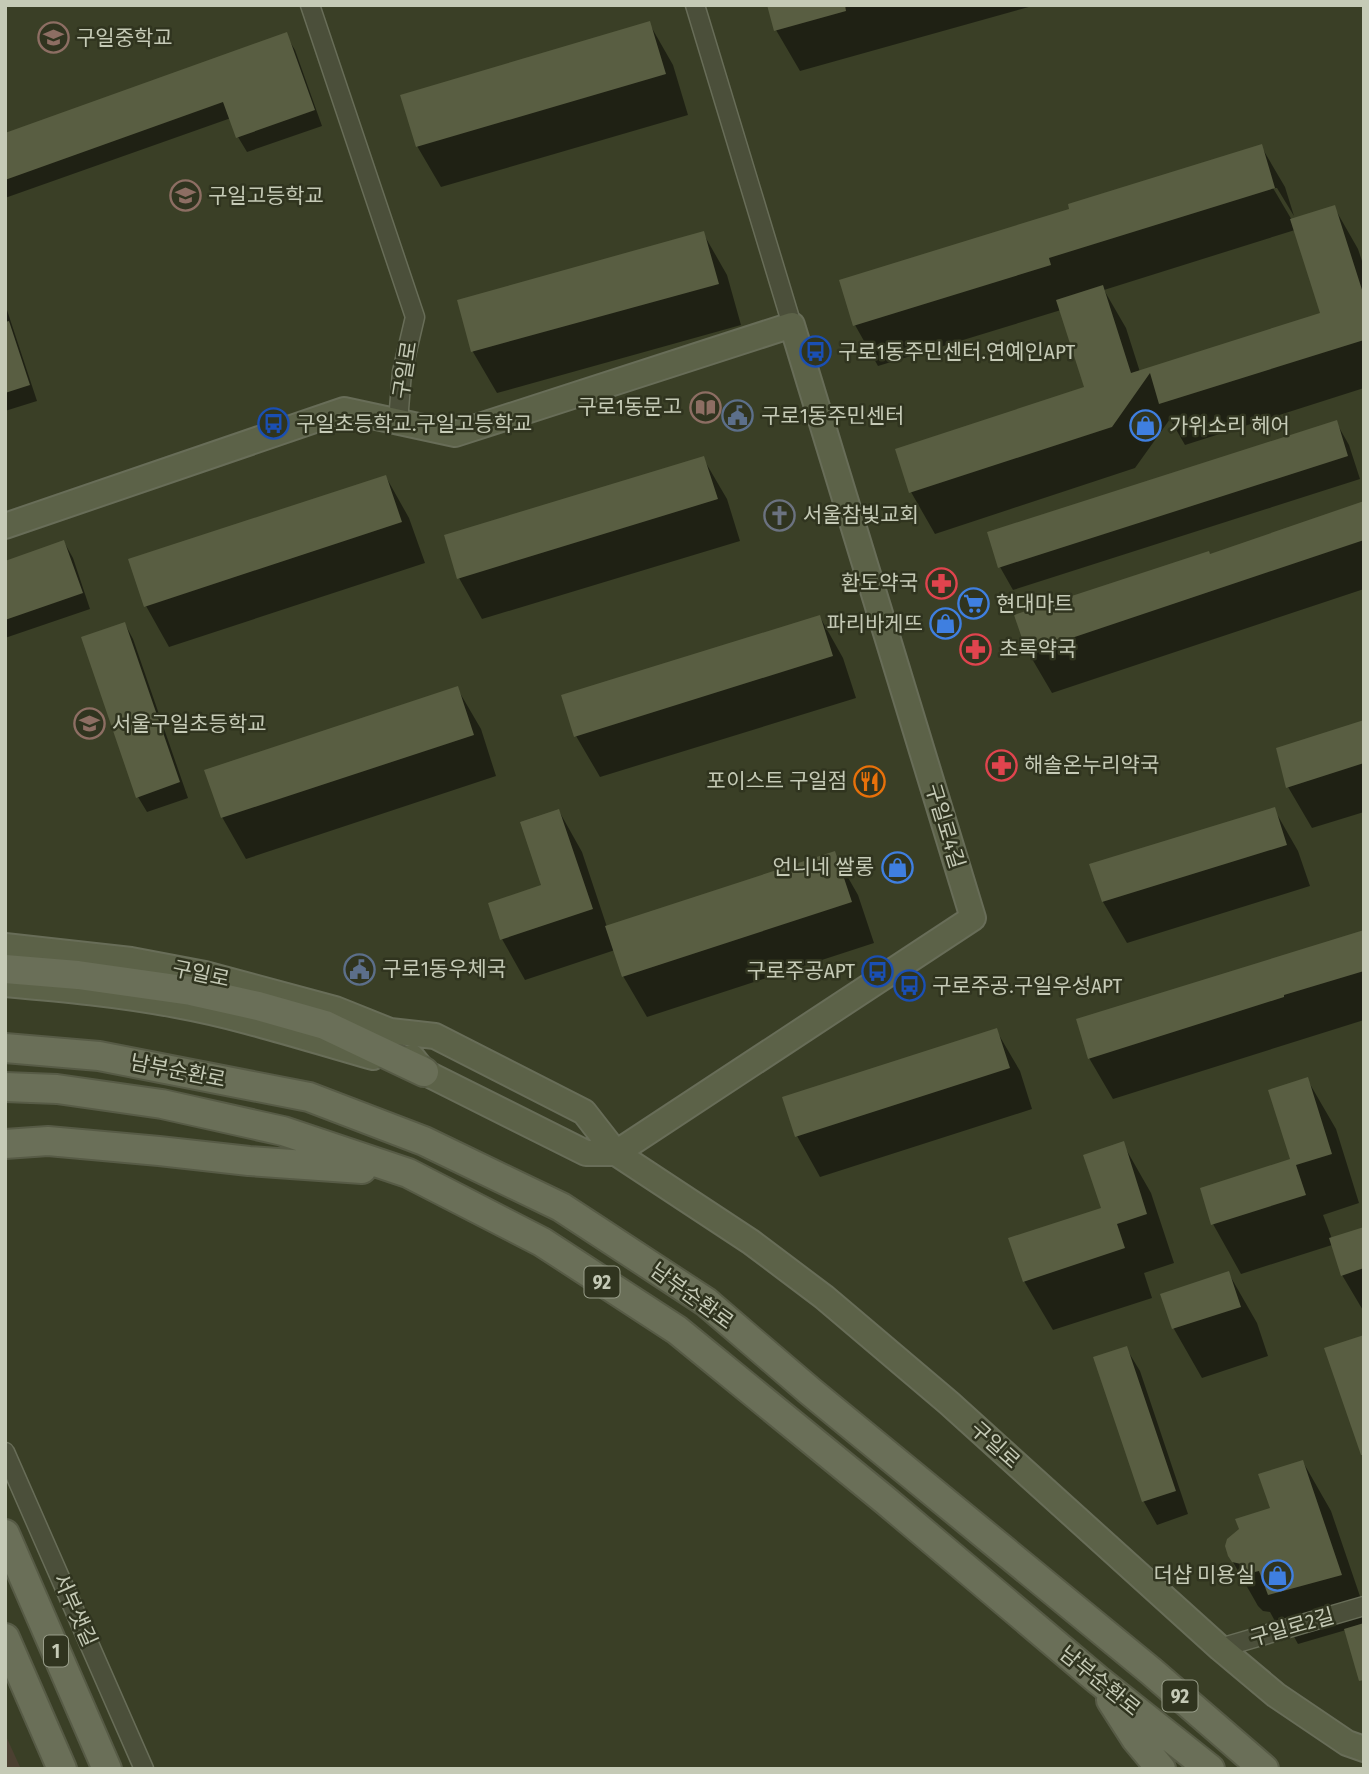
<svg xmlns="http://www.w3.org/2000/svg" width="1369" height="1774" viewBox="0 0 1369 1774" font-family="'Fira Sans Condensed','Noto Sans KR',sans-serif">
	<style>
		.green { fill: #4b4031 }
		.shadow { fill: #0007; fill-rule: evenodd }
		.building { fill: #595e42 }
		.lines { fill: none; stroke-linecap: round; stroke-linejoin: round }
		.street-casing { stroke: #686d58; stroke-width: 21 }
		.secondary-casing { stroke: #686d58; stroke-width: 28 }
		.primary-casing { stroke: #575b46; stroke-width: 32 }
		.street { stroke: #4b4f3a; stroke-width: 18 }
		.secondary { stroke: #5c6248; stroke-width: 24 }
		.primary { stroke: #6a6f58; stroke-width: 28 }
		.labels { text-anchor: middle; dominant-baseline: central; stroke-width: 5; stroke-linejoin: round; paint-order: stroke }
		.shield { fill: #30341f; stroke: #989d89; stroke-width: 2 }
		.shield-label { font-size: 19px; font-weight: bold; fill: #c5cab6 }
		.poi-label { font-size: 21px; fill: #c5cab6; stroke: #30341f; text-anchor: start }
		.street-label { font-size: 21px; fill: #c5cab6; stroke: #30341f }
	</style>
	<rect width="100%" height="100%" fill="#3a3f26"/>
	<path class="green" d="M5,1734L21,1769H5Z"/>
	<path class="shadow" d="M769,5H1036L800,71L776,30Z
		M649,23L673,65L688,115L441,187L417,146Z
		M286,35L295,50L322,126L247,152L238,137L231,118L5,198V135Z
		M1261,146L1285,187L1294,216L1277,188H1273L1296,227L1334,207L1358,249L1364,267V388L1185,445L1170,419L1135,468L935,534L911,492L1086,388L1061,310L878,366L855,325L1072,210ZM1295,230L1322,314L1140,372L1126,328L1104,290Z
		M703,233L727,275L741,325L497,393L473,352L459,301Z
		M5,304L37,401L5,411Z
		M1336,422L1349,445L1360,479L1013,590L1000,567Z
		M703,458L727,499L740,541L482,619L459,578Z
		M386,477L409,518L425,563L169,647L146,606Z
		M1364,503V589L1052,693L1028,652L1210,556Z
		M64,542L73,558L90,609L5,638V563Z
		M820,617L843,658L856,698L600,777L576,736Z
		M125,624L133,639L188,798L147,812L138,797Z
		M457,688L481,729L496,776L246,859L222,817Z
		M1364,722V812L1312,828L1288,787Z
		M1274,809L1298,851L1310,886L1127,943L1103,902L1091,865Z
		M559,811L582,852L607,927L834,853L858,895L874,943L647,1017L623,976L615,950L525,980L502,939L543,886Z
		M1364,932V1020L1113,1099L1089,1058Z
		M996,1030L1020,1071L1032,1109L820,1177L797,1136Z
		M1307,1079L1336,1129L1359,1203L1323,1215L1332,1239L1364,1229V1312L1342,1275L1332,1245L1241,1274L1213,1224L1202,1189L1292,1160Z
		M1123,1144L1151,1193L1174,1263L1144,1273L1152,1298L1053,1330L1024,1281L1103,1209Z
		M1229,1274L1257,1323L1268,1356L1202,1378L1174,1329L1163,1295Z
		M1126,1348L1140,1371L1188,1514L1157,1525L1144,1502L1095,1358Z
		M1303,1462L1331,1511L1364,1608V1668L1346,1630L1298,1644L1285,1620L1276,1623L1270,1612L1263,1611L1258,1606L1229,1555L1272,1509Z"/>
	<path class="building" d="M767,5H845L846,11L774,31Z
		M650,21L666,74L416,147L400,95Z
		M287,32L315,110L236,138L223,102L5,180V133Z
		M1262,144L1275,188L1049,258L1051,265L853,326L839,280L1069,209L1068,204Z
		M1335,205L1364,296V340L1159,404L1150,373L1112,427L909,493L895,449L1084,387L1056,300L1103,285L1131,373L1320,313L1290,219Z
		M704,231L719,284L471,352L457,300Z
		M9,321L30,385L5,393V322Z
		M1337,420L1348,456L998,568L987,532Z
		M704,456L718,499L457,579L444,535Z
		M386,475L402,522L144,607L128,559Z
		M1364,501V540L1027,653L1014,615L1209,551L1210,554Z
		M64,540L83,593L5,620V561Z
		M820,615L833,656L574,737L561,695Z
		M125,622L180,782L136,798L81,637Z
		M458,686L474,735L221,818L204,770Z
		M1364,720V763L1286,788L1276,748Z
		M1275,807L1287,845L1102,902L1089,864Z
		M559,809L593,909L500,940L488,903L541,885L520,822Z
		M835,851L852,902L622,977L605,926Z
		M1364,930V971L1284,995V997L1088,1059L1076,1019Z
		M997,1028L1010,1068L795,1137L782,1097Z
		M1308,1077L1332,1154L1296,1165L1306,1195L1211,1225L1200,1188L1290,1159L1268,1090Z
		M1124,1141L1147,1214L1117,1224L1125,1248L1023,1282L1008,1238L1101,1208L1083,1155Z
		M1364,1227V1268L1341,1276L1329,1238Z
		M1229,1271L1241,1307L1172,1329L1160,1294Z
		M1364,1335V1455H1361L1324,1348Z
		M1127,1346L1176,1491L1142,1502L1093,1357Z
		M1303,1460L1342,1575L1268,1595L1259,1571L1246,1574L1241,1564L1232,1562L1228,1556L1225,1546L1227,1539L1239,1529L1235,1519L1270,1508L1258,1474Z
		M1364,1623V1680L1359,1681L1344,1629Z"/>
	<g class="lines">
		<defs>
			<path id="street" d="M310,5L415,317L402,372L398,422
				M695,5L792,325
				M5,1452L144,1769
				M1220,1648L1364,1606"/>
			<path id="secondary" d="M5,526L344,410L455,434L792,325L973,918L616,1153
				M5,946L131,960L205,974L335,1009L390,1031L435,1036L584,1112L616,1153L751,1242L824,1297L949,1403L1220,1648L1276,1695L1347,1743L1364,1749
				M5,984C62,989 119,994 176,1005C243,1017 308,1039 373,1057
				M412,1057L424,1072L586,1153H616"/>
			<path id="primary" d="M5,969L78,975L191,991L258,1006L325,1025L424,1072
				M5,1048L99,1056L309,1097L424,1141L561,1207L706,1302L811,1392L1152,1672L1264,1769
				M5,1087L57,1089L162,1104L283,1131L408,1173L542,1242L677,1330L885,1500L1098,1680L1210,1769
				M5,1144L48,1141L159,1151L249,1161L362,1169
				M5,1534L107,1769
				M5,1638L62,1769
				M1111,1700L1136,1739L1161,1769"/>
		</defs>
		<use href="#street" class="street-casing"/>
		<use href="#secondary" class="secondary-casing"/>
		<use href="#primary" class="primary-casing"/>
		<use href="#street" class="street"/>
		<use href="#secondary" class="secondary"/>
		<use href="#primary" class="primary"/>
	</g>
	<defs>
		<symbol id="school-ring" viewBox="-11 -11 22 22"><circle r="9.5" fill="#30341f" stroke="#8d6e63" stroke-width="1.5"/><path d="M0-5L7-2L0 1L-7-2ZM-4 1L0 2.5L4 1V4Q0 6-4 4Z" fill="#8d6e63"/></symbol>
		<symbol id="bus-ring" viewBox="-11 -11 22 22"><circle r="9.5" fill="#30341f" stroke="#1a4fb4" stroke-width="1.5"/><path d="M-5-6H5V4H4V6H2V4H-2V6H-4V4H-5ZM-3.5-4V0h7V-4ZM-3.5 1.2v1.5H-2V1.2ZM2 1.2v1.5H3.5V1.2Z" fill="#1a4fb4"/></symbol>
		<symbol id="library-ring" viewBox="-11 -11 22 22"><circle r="9.5" fill="#30341f" stroke="#8d6e63" stroke-width="1.5"/><path d="M-6-4Q-3-5.5-.7-3.5V5Q-3 3-6 4ZM6-4Q3-5.5 .7-3.5V5Q3 3 6 4Z" fill="#8d6e63"/></symbol>
		<symbol id="civic-ring" viewBox="-11 -11 22 22"><circle r="9.5" fill="#30341f" stroke="#5c6f8a" stroke-width="1.5"/><path d="M-.6-6.5H3V-4.5H.6V-3L4-1V1h2V6H-6V1h2V-1L-.6-3ZM-1.2 2.5V6h2.4V2.5Z" fill="#5c6f8a"/></symbol>
		<symbol id="shop-ring" viewBox="-11 -11 22 22"><circle r="9.5" fill="#30341f" stroke="#3f7fe0" stroke-width="1.5"/><path d="M-5-2.5h2.3a2.7 3.5 0 0 1 5.4 0H5L5.5 6h-11ZM-1.5-2.5h3a1.5 2.3 0 0 0-3 0Z" fill="#3f7fe0"/></symbol>
		<symbol id="church-ring" viewBox="-11 -11 22 22"><circle r="9.5" fill="#30341f" stroke="#6b7280" stroke-width="1.5"/><path d="M-1.2-6h2.4v3.5h3.3v2.4h-3.3V6h-2.4V-.1h-3.3v-2.4h3.3Z" fill="#6b7280"/></symbol>
		<symbol id="pharmacy-ring" viewBox="-11 -11 22 22"><circle r="9.5" fill="#30341f" stroke="#e0444e" stroke-width="1.5"/><path d="M-2-6h4v4h4v4h-4v4h-4v-4h-4v-4h4Z" fill="#e0444e"/></symbol>
		<symbol id="supermarket-ring" viewBox="-11 -11 22 22"><circle r="9.5" fill="#30341f" stroke="#3f7fe0" stroke-width="1.5"/><path d="M-6-5.5h2.5l.6 2H6L4.5 2H-2.5L-4.4-4H-6ZM-1.5 3.2a1.3 1.3 0 1 0 .1 0ZM3 3.2a1.3 1.3 0 1 0 .1 0Z" fill="#3f7fe0"/></symbol>
		<symbol id="restaurant-ring" viewBox="-11 -11 22 22"><circle r="9.5" fill="#30341f" stroke="#e8710a" stroke-width="1.5"/><path d="M-5-6h1v4h1v-4h1v4h1v-4h1v5L-1.5 .5V6h-2V.5L-5-1ZM5-6V6H3V1.5H1.5Q1.5-4 5-6Z" fill="#e8710a"/></symbol>
	</defs>
	<g fill-rule="evenodd">
		<use href="#school-ring" x="36" y="20" width="35" height="35"/>
		<use href="#school-ring" x="168" y="178" width="35" height="35"/>
		<use href="#bus-ring" x="798" y="334" width="35" height="35"/>
		<use href="#library-ring" x="688" y="390" width="35" height="35"/>
		<use href="#civic-ring" x="720" y="398" width="35" height="35"/>
		<use href="#bus-ring" x="256" y="406" width="35" height="35"/>
		<use href="#shop-ring" x="1128" y="408" width="35" height="35"/>
		<use href="#church-ring" x="762" y="498" width="35" height="35"/>
		<use href="#pharmacy-ring" x="924" y="566" width="35" height="35"/>
		<use href="#supermarket-ring" x="956" y="586" width="35" height="35"/>
		<use href="#shop-ring" x="928" y="606" width="35" height="35"/>
		<use href="#pharmacy-ring" x="958" y="632" width="35" height="35"/>
		<use href="#school-ring" x="72" y="706" width="35" height="35"/>
		<use href="#pharmacy-ring" x="984" y="748" width="35" height="35"/>
		<use href="#restaurant-ring" x="852" y="764" width="35" height="35"/>
		<use href="#shop-ring" x="880" y="850" width="35" height="35"/>
		<use href="#civic-ring" x="342" y="952" width="35" height="35"/>
		<use href="#bus-ring" x="860" y="954" width="35" height="35"/>
		<use href="#bus-ring" x="892" y="968" width="35" height="35"/>
		<use href="#shop-ring" x="1260" y="1558" width="35" height="35"/>
	</g>
	<g class="labels">
		<g class="shield">
			<rect x="584.5" y="1266.5" width="35" height="31" rx="5"/>
			<rect x="44" y="1635.5" width="24" height="31" rx="5"/>
			<rect x="1162.5" y="1680.5" width="35" height="31" rx="5"/>
		</g>
		<g class="shield-label">
			<text x="602" y="1282">92</text>
			<text x="56" y="1651">1</text>
			<text x="1180" y="1696">92</text>
		</g>
		<g class="poi-label">
			<text x="76" y="38">구일중학교</text>
			<text x="208" y="196">구일고등학교</text>
			<text x="838" y="352">구로1동주민센터.연예인APT</text>
			<text x="682" y="407" text-anchor="end">구로1동문고</text>
			<text x="761" y="416">구로1동주민센터</text>
			<text x="296" y="424">구일초등학교.구일고등학교</text>
			<text x="1169" y="426">가위소리 헤어</text>
			<text x="803" y="515">서울참빛교회</text>
			<text x="918" y="583" text-anchor="end">환도약국</text>
			<text x="996" y="604">현대마트</text>
			<text x="923" y="624" text-anchor="end">파리바게뜨</text>
			<text x="999" y="649">초록약국</text>
			<text x="112" y="724">서울구일초등학교</text>
			<text x="1024" y="765">해솔온누리약국</text>
			<text x="847" y="781" text-anchor="end">포이스트 구일점</text>
			<text x="874" y="867" text-anchor="end">언니네 쌀롱</text>
			<text x="382" y="969">구로1동우체국</text>
			<text x="855" y="971" text-anchor="end">구로주공APT</text>
			<text x="932" y="986">구로주공.구일우성APT</text>
			<text x="1255" y="1575" text-anchor="end">더샵 미용실</text>
		</g>
		<g class="street-label">
			<text transform="translate(405 370) rotate(-81)">구일로</text>
			<text transform="translate(945 826) rotate(73)">구일로4길</text>
			<text transform="translate(201 974) rotate(12)">구일로</text>
			<text transform="translate(178 1071) rotate(11)">남부순환로</text>
			<text transform="translate(692 1296) rotate(36)">남부순환로</text>
			<text transform="translate(995 1445) rotate(42)">구일로</text>
			<text transform="translate(75 1610) rotate(66)">서부샛길</text>
			<text transform="translate(1292 1627) rotate(-16)">구일로2길</text>
			<text transform="translate(1100 1681) rotate(39)">남부순환로</text>
		</g>
	</g>
	<rect width="1369" height="1774" fill="none" stroke="#c5cab6" stroke-width="14"/>
</svg>
